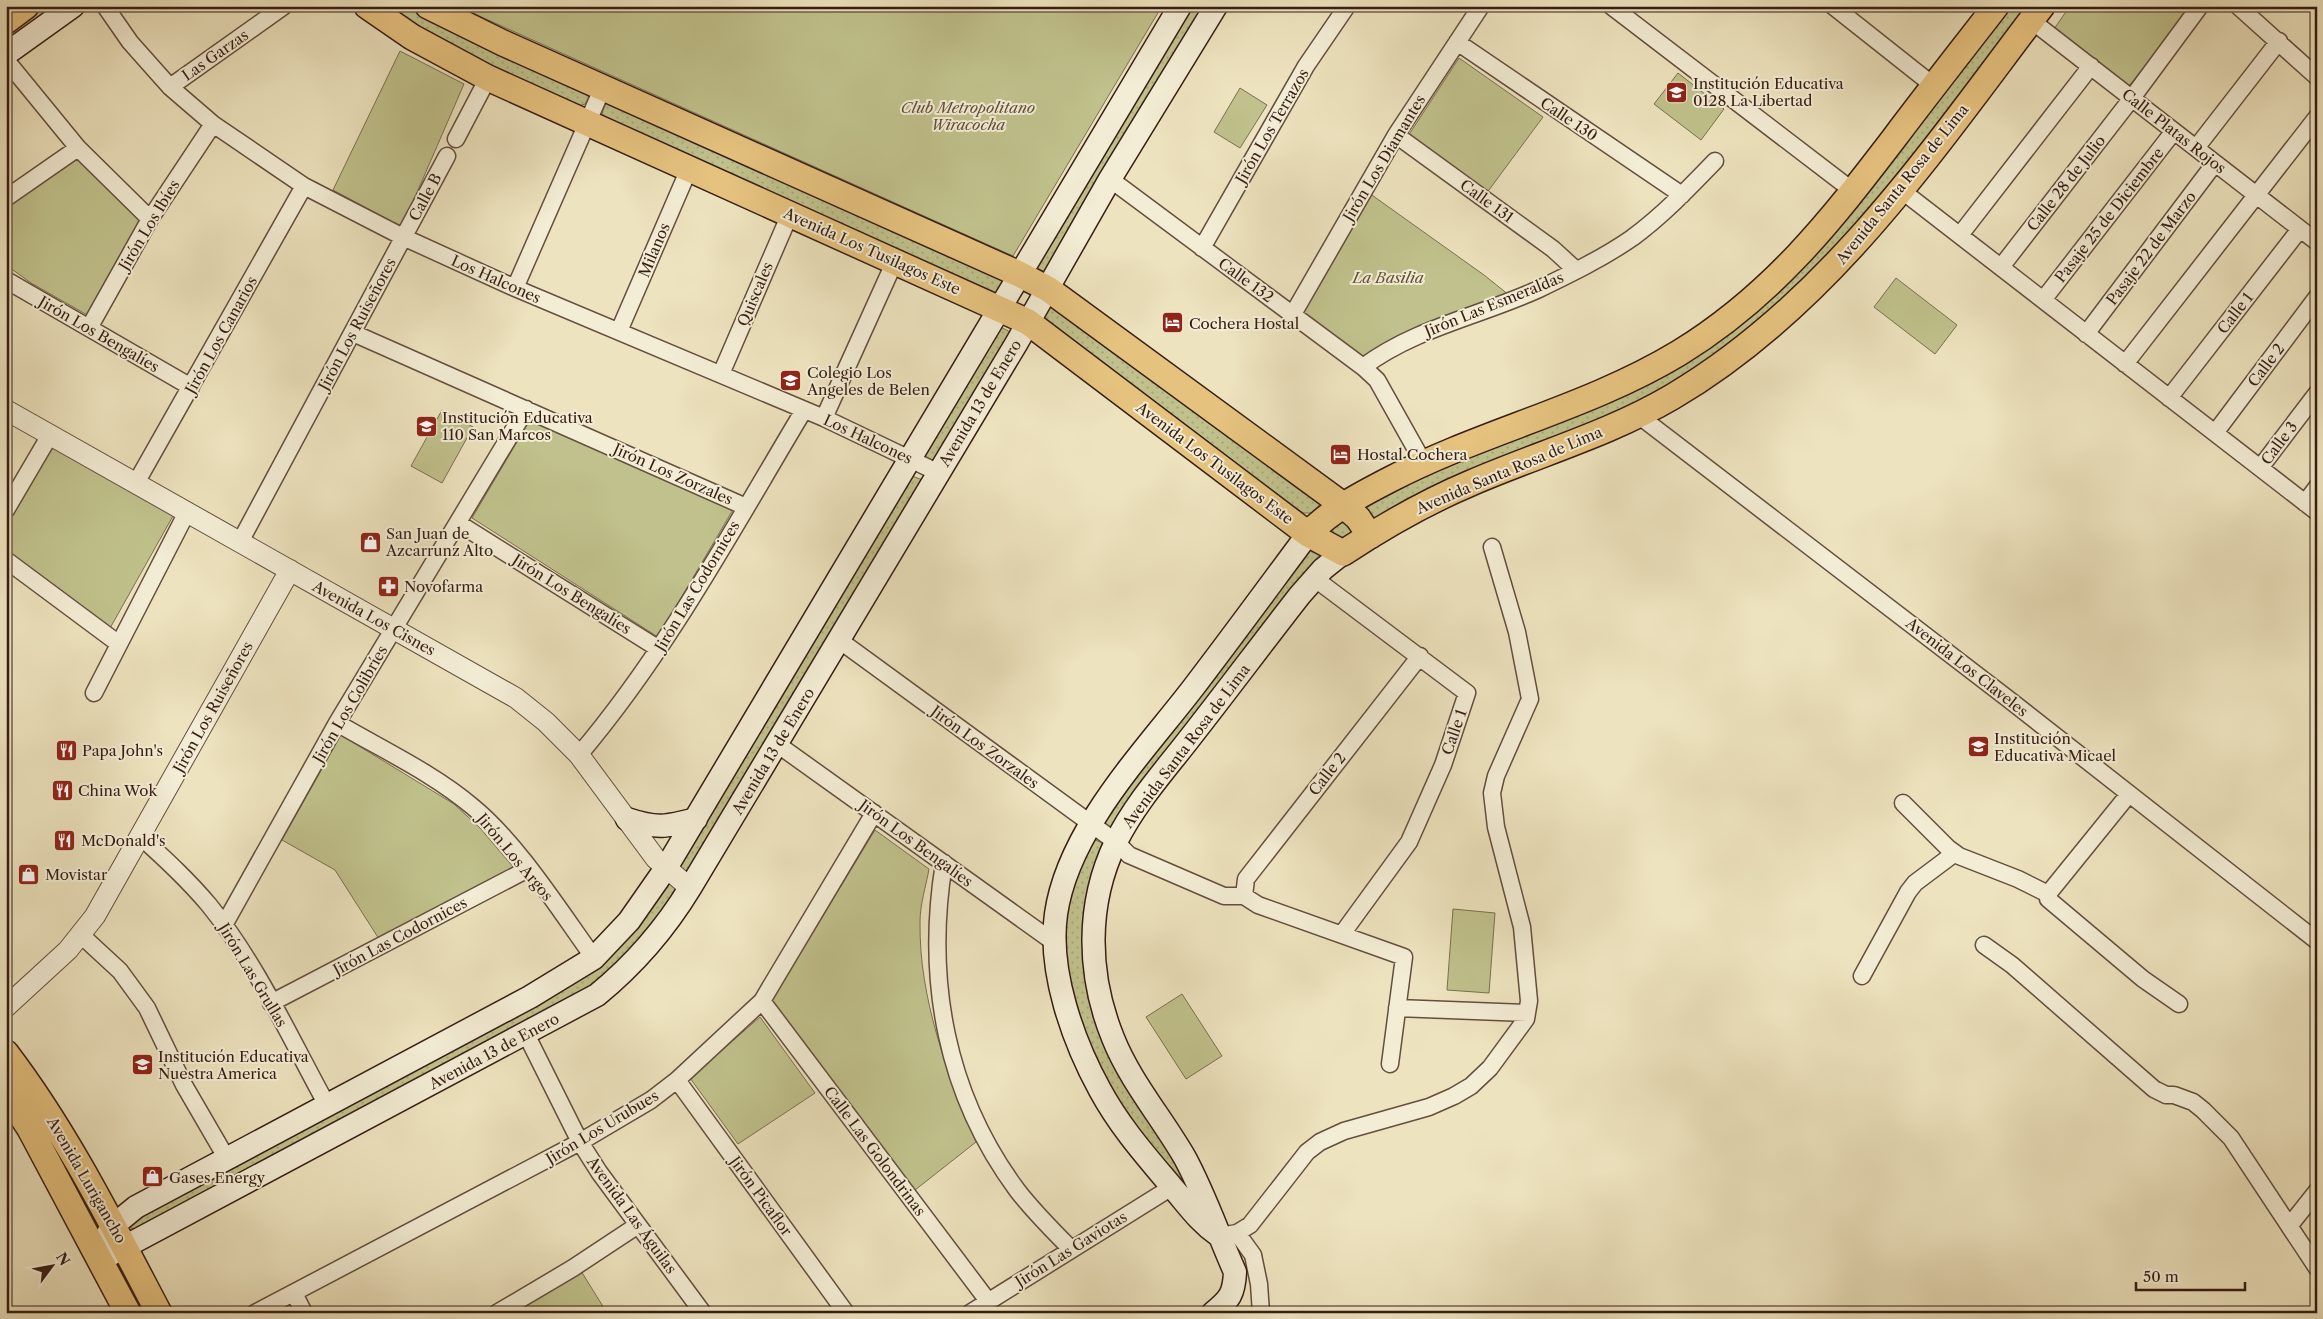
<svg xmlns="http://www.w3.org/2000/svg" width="2323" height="1319" viewBox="0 0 2323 1319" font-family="'Libre Caslon Text',serif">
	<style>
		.grass { fill: url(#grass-dots); stroke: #7b6f50 }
		.park { fill: #c0c18c; stroke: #7b6f50 }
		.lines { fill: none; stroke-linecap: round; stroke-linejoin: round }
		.minor-casing { stroke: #644e3e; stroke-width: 19 }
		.tertiary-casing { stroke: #644e3e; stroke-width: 22 }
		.secondary-casing { stroke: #361d14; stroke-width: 25 }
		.primary-casing { stroke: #361d14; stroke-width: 28 }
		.minor { stroke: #f3edd5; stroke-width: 16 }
		.tertiary { stroke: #f3edd5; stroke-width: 20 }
		.secondary { stroke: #f3edd5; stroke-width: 22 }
		.primary { stroke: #e6c27f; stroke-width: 25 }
		.labels { text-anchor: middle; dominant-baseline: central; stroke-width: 4; stroke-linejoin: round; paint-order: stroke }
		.street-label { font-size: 15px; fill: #361d14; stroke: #f3edd5 }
		.poi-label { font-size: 15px; fill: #361d14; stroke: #f3edd5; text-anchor: start }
		.park-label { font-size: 15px; font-style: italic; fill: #5f4e38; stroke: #f3edd5 }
	</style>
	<defs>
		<pattern id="grass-dots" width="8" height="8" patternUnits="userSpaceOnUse" patternTransform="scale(1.25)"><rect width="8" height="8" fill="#c0c18c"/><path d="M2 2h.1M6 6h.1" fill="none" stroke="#a6a578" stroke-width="1.8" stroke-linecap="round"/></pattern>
	</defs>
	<rect width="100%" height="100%" fill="#ede3be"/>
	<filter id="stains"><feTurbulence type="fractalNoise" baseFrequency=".004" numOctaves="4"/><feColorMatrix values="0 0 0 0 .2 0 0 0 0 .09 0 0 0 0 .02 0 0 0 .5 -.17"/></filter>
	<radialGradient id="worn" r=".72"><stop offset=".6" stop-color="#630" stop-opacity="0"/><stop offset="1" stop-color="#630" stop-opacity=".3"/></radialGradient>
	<path class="grass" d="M43,6H63L6,47V33Z
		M379,6H417L591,93L585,104L579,106L481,65Z
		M1187,6H1210L1045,276L1034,271Z
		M2008,6H2034L1908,169L1773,317L1632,410L1372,522L1363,508L1365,500L1669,366L1892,156Z
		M608,99L1005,276L997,296L605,117L602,113Z
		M1050,302L1321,499L1320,504L1312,513H1303L1045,319L1043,316Z
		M999,326L1012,333L935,461L924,456Z
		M909,475L923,480L687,877L678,870Z
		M1337,518L1353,523L1352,534L1343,540C1331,533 1330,530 1337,518Z
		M1310,548L1322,557L1111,828L1104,823L1103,816Z
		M1093,839L1105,844L1087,965L1184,1163L1205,1219L1097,1073L1063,961L1068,891Z
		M669,881L678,889L680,896L597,985L140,1229H132L128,1219L533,1003Z"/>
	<path class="park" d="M457,6H1162L1013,256Z
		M2070,6H2193L2129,86L2054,29Z
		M400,51L464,84L402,227L333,190Z
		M1459,58L1543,117L1486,194L1408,136Z
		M1678,73L1724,109L1701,140L1654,104Z
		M1240,88L1267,105L1240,148L1214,132Z
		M79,157L95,177L142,221L89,316L31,283L6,265V208Z
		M1369,193L1484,275L1509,295L1362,360L1301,314Z
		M1896,278L1957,325L1935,354L1874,307Z
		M442,410L473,427L442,483L411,466Z
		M530,420L734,508L658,637L472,518Z
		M53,444L173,516L109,630L6,555V521Z
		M341,735L454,804L480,828L514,868L379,939L335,870L282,840Z
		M875,830L929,869C926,886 920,904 920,922C919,998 947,1073 976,1142L910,1194L769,1005Z
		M1453,909L1495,913L1489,993L1447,990Z
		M1182,994L1222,1056L1186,1079L1146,1017Z
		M760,1017L815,1093L738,1144L690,1078Z
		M581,1271L607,1313H510Z"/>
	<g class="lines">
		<defs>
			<path id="minor" d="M105,6L130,42L170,87L213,124L304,186L403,237L515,288L824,418L939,473
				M1611,6L1853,191
				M1833,6L1934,86
				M2238,6L2317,77
				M2032,21L2317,242
				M1457,42L1682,195
				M6,60L78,148L150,219
				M170,87L284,6
				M1396,135L1553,249L1576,270
				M456,139L488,78
				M2196,148L2279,41
				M1110,179L1363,367L1377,380L1423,462
				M1901,190L2317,512
				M6,198L78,148
				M1960,235L2091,66
				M1202,248L1306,66L1347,6
				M2001,267L2132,98L2200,6
				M6,280L191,387
				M515,288L603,87
				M2043,300L2174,131
				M1293,314L1396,135L1481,6
				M89,328L150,219L213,124
				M619,331L689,169
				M353,333L746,507
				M2086,334L2215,163
				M2125,364L2317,117
				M1363,367C1415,328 1480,316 1539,289C1570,274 1603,258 1632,238C1662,216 1689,188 1715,161
				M721,374L790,214
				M2169,398L2300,229
				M1638,415L2007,698L2317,941
				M824,418L895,261
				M2215,433L2317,297
				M2260,468L2317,393
				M136,483L304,186
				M2305,503L2317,487
				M6,510L50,435
				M458,523L659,649
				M240,542L447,156
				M6,560L119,644
				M1314,578L1467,693L1443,765L1409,842L1342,934
				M839,640L1116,842L1129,855L1224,896H1244L1258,905L1404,957L1390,1064
				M94,693L187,512
				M337,723C383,750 433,773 473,807C518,844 560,911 594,958
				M777,744L1055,943
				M579,755C668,650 733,528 804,410
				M2129,794L2048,894V899L2143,979L2179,1004
				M1903,803L1948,848L1959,856L2018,879L2048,894
				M141,837C165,859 188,880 209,905C257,964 290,1038 327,1105
				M944,863C925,980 946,1094 1017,1190C1033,1211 1052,1230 1071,1249
				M1244,896L1246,879L1420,656
				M224,925L337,723L526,409
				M81,935L120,971L147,1008L184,1085L227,1159
				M1984,945L2012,965L2154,1089L2166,1095H2174L2193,1102L2203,1110L2231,1138L2317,1268
				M1862,976L1908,892L1915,883L1955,853
				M762,1001L988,1301
				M271,1003L528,869
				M1397,1008L1527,1013
				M526,1034L580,1142L599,1172L703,1313
				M677,1080L846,1313
				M2290,1225L2317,1191
				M1237,1233L1253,1255L1259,1284L1261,1313
				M1219,1236L1237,1233L1250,1225L1307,1152L1320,1142L1344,1131L1429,1107L1454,1096L1471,1086L1490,1068L1526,1019L1529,1001L1522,927L1496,827L1492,793L1496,776L1530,699L1517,632L1492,547
				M294,1293L304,1313
				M255,1313L580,1142L651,1100L677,1080L762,1001L874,813
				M497,1313L573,1268L638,1225
				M970,1313L1172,1187"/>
			<path id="tertiary" d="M6,410L516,698L546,722L579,755L656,859L690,888
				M6,1007L68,950L95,916L290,570"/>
			<path id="secondary" d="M6,54L73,6
				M627,819C657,829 666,827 696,819
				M1218,1235C1199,1222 1187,1204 1172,1187C1146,1156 1120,1127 1100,1090C1073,1041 1048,971 1056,914C1068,830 1143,753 1193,688C1232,637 1270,585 1308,534
				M95,1252L114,1225L136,1207L530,997L594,958L629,921L666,868L1180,6
				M100,1260L597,995C635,964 665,929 690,888L1016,344L1110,179L1216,6
				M1213,1313C1230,1299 1234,1294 1235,1272C1218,1234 1205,1195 1185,1158C1162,1118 1130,1081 1113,1038C1087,974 1086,904 1116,842C1135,803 1167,768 1193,734C1229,688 1264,641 1300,595L1323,569L1343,553"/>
			<path id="primary" d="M367,6L412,37L488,78L1028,322L1308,534L1343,553C1384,526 1426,502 1471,483C1538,454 1609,434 1672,397C1830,304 1933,149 2042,6
				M428,6L503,43L1019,274L1048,289L1343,505L1358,518L1370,536
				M6,21L26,6
				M1308,534C1331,510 1360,495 1389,480C1483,431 1588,408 1679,353C1772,296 1830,222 1895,137C1928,93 1962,50 1996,6
				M6,1053C67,1133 112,1224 159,1313
				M6,1092L30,1129L128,1313"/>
		</defs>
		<use href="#minor" class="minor-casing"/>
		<use href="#tertiary" class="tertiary-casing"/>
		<use href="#secondary" class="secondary-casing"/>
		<use href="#primary" class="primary-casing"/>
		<use href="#minor" class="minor"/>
		<use href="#tertiary" class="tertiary"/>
		<use href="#secondary" class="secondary"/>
		<use href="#primary" class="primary"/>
	</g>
	<defs>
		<symbol id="school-square" viewBox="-11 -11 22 22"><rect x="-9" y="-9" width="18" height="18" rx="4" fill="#8f2418" stroke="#f3edd5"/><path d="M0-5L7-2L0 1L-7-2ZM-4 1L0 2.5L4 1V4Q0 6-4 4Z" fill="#fff"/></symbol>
		<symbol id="hotel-square" viewBox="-11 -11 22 22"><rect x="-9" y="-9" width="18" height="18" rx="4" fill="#8f2418" stroke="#f3edd5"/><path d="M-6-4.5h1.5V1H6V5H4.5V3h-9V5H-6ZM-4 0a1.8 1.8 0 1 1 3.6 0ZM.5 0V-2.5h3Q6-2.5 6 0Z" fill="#fff"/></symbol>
		<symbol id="shop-square" viewBox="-11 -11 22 22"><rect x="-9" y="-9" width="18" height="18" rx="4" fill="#8f2418" stroke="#f3edd5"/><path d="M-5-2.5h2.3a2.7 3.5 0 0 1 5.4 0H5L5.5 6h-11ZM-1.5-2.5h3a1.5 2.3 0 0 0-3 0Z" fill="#fff"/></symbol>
		<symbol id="pharmacy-square" viewBox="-11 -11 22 22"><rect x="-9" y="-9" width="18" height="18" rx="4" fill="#8f2418" stroke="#f3edd5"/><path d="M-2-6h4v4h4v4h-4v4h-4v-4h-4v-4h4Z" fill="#fff"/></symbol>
		<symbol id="restaurant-square" viewBox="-11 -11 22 22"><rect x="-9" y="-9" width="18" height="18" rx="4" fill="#8f2418" stroke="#f3edd5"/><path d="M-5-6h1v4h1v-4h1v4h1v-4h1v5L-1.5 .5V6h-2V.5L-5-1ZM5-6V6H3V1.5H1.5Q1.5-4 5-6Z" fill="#fff"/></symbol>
	</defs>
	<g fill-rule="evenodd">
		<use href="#school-square" x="1664" y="80" width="25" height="25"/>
		<use href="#hotel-square" x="1160" y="310" width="25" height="25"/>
		<use href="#school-square" x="778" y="368" width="25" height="25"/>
		<use href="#school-square" x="414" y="414" width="25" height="25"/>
		<use href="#hotel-square" x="1328" y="442" width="25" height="25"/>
		<use href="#shop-square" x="358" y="530" width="25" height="25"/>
		<use href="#pharmacy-square" x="376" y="574" width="25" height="25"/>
		<use href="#school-square" x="1966" y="734" width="25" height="25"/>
		<use href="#restaurant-square" x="54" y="738" width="25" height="25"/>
		<use href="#restaurant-square" x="50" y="778" width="25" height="25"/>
		<use href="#restaurant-square" x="52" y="828" width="25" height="25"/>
		<use href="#shop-square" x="16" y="862" width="25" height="25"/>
		<use href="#school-square" x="130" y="1052" width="25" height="25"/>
		<use href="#shop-square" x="140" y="1164" width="25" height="25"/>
	</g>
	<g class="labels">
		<g class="street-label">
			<text transform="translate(215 55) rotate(-35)">Las Garzas</text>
			<text transform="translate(1569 119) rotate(34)">Calle 130</text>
			<text transform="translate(1272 126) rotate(-60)">Jirón Los Terrazos</text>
			<text transform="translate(2174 131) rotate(38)">Calle Platas Rojos</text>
			<text transform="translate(1384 158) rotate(-59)">Jirón Los Diamantes</text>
			<text transform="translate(2066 183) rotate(-52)">Calle 28 de Julio</text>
			<text transform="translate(1902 184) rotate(-51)">Avenida Santa Rosa de Lima</text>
			<text transform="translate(425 197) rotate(-62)">Calle B</text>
			<text transform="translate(1487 201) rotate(36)">Calle 131</text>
			<text transform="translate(2109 215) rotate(-52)">Pasaje 25 de Diciembre</text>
			<text transform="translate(149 225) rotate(-59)">Jirón Los Ibíes</text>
			<text transform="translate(2151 248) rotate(-53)">Pasaje 22 de Marzo</text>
			<text transform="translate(654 250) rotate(-67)">Milanos</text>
			<text transform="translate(872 251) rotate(24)">Avenida Los Tusilagos Este</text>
			<text transform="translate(496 279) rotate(24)">Los Halcones</text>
			<text transform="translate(1246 280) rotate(36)">Calle 132</text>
			<text transform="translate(755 294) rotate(-67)">Quiscales</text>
			<text transform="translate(1494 304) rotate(-22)">Jirón Las Esmeraldas</text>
			<text transform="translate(2235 313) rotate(-52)">Calle 1</text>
			<text transform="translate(357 324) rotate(-62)">Jirón Los Ruiseñores</text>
			<text transform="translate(99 334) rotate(30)">Jirón Los Bengalíes</text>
			<text transform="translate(221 335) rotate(-61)">Jirón Los Canarios</text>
			<text transform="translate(2266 365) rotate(-53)">Calle 2</text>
			<text transform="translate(980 403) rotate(-59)">Avenida 13 de Enero</text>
			<text transform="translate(868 439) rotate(25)">Los Halcones</text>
			<text transform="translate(2279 443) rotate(-53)">Calle 3</text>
			<text transform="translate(1215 463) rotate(37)">Avenida Los Tusilagos Este</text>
			<text transform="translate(1509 470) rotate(-23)">Avenida Santa Rosa de Lima</text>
			<text transform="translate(673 474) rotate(24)">Jirón Los Zorzales</text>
			<text transform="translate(697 586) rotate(-59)">Jirón Las Codornices</text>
			<text transform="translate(572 594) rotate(32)">Jirón Los Bengalíes</text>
			<text transform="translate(374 618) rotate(29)">Avenida Los Cisnes</text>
			<text transform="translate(1967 667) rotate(38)">Avenida Los Claveles</text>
			<text transform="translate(350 704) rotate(-60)">Jirón Los Colibríes</text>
			<text transform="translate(213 707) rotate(-61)">Jirón Los Ruiseñores</text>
			<text transform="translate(1454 732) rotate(-71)">Calle 1</text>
			<text transform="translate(1186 746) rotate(-53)">Avenida Santa Rosa de Lima</text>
			<text transform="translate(985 747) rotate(36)">Jirón Los Zorzales</text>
			<text transform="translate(773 751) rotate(-59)">Avenida 13 de Enero</text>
			<text transform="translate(1327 774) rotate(-52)">Calle 2</text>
			<text transform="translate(916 843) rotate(36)">Jirón Los Bengalíes</text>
			<text transform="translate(515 857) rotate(50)">Jirón Los Argos</text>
			<text transform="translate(400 936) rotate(-28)">Jirón Las Codornices</text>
			<text transform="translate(253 975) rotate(59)">Jirón Las Grullas</text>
			<text transform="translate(494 1051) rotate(-28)">Avenida 13 de Enero</text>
			<text transform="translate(602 1127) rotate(-31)">Jirón Los Urubues</text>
			<text transform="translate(875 1151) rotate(53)">Calle Las Golondrinas</text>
			<text transform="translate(87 1180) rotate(60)">Avenida Lurigancho</text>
			<text transform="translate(761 1196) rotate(54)">Jirón Picaflor</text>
			<text transform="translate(632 1215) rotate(54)">Avenida Las Águilas</text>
			<text transform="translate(1071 1249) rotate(-32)">Jirón Las Gaviotas</text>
		</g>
		<g class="poi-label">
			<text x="1693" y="83">Institución Educativa<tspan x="1693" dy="17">0128 La Libertad</tspan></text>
			<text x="1189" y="323">Cochera Hostal</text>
			<text x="807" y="372">Colegio Los<tspan x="807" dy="17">Angeles de Belen</tspan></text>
			<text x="442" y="417">Institución Educativa<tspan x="442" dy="17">110 San Marcos</tspan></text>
			<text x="1357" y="454">Hostal Cochera</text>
			<text x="386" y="533">San Juan de<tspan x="386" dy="17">Azcarrunz Alto</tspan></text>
			<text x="404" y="586">Novofarma</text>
			<text x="1994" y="738">Institución<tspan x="1994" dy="17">Educativa Micael</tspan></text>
			<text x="82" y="750">Papa John's</text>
			<text x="78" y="790">China Wok</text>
			<text x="81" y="840">McDonald's</text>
			<text x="45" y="874">Movistar</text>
			<text x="158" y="1056">Institución Educativa<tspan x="158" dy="17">Nuestra America</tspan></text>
			<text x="169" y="1177">Gases Energy</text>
		</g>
		<g class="park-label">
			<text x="968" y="107">Club Metropolitano<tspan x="968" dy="17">Wiracocha</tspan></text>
			<text x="1388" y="277">La Basilia</text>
		</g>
	</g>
	<rect width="2323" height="1319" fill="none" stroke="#ede3be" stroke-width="25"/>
	<rect x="8" y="8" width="2308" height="1304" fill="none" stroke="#361d14" stroke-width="2.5"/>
	<rect x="12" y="12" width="2298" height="1294" fill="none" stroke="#361d14"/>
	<g transform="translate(52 1266) rotate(58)" stroke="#f3edd5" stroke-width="4" paint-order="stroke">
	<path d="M0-4L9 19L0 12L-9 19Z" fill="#361d14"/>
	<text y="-8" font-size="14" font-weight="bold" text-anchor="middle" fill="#361d14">N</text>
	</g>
	<path d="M2136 1282v8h109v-8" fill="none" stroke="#361d14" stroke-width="2.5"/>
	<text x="2143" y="1282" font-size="15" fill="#361d14" stroke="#f3edd5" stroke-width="4" paint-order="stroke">50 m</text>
	<rect width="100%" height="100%" filter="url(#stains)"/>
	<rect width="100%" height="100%" fill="url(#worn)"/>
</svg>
